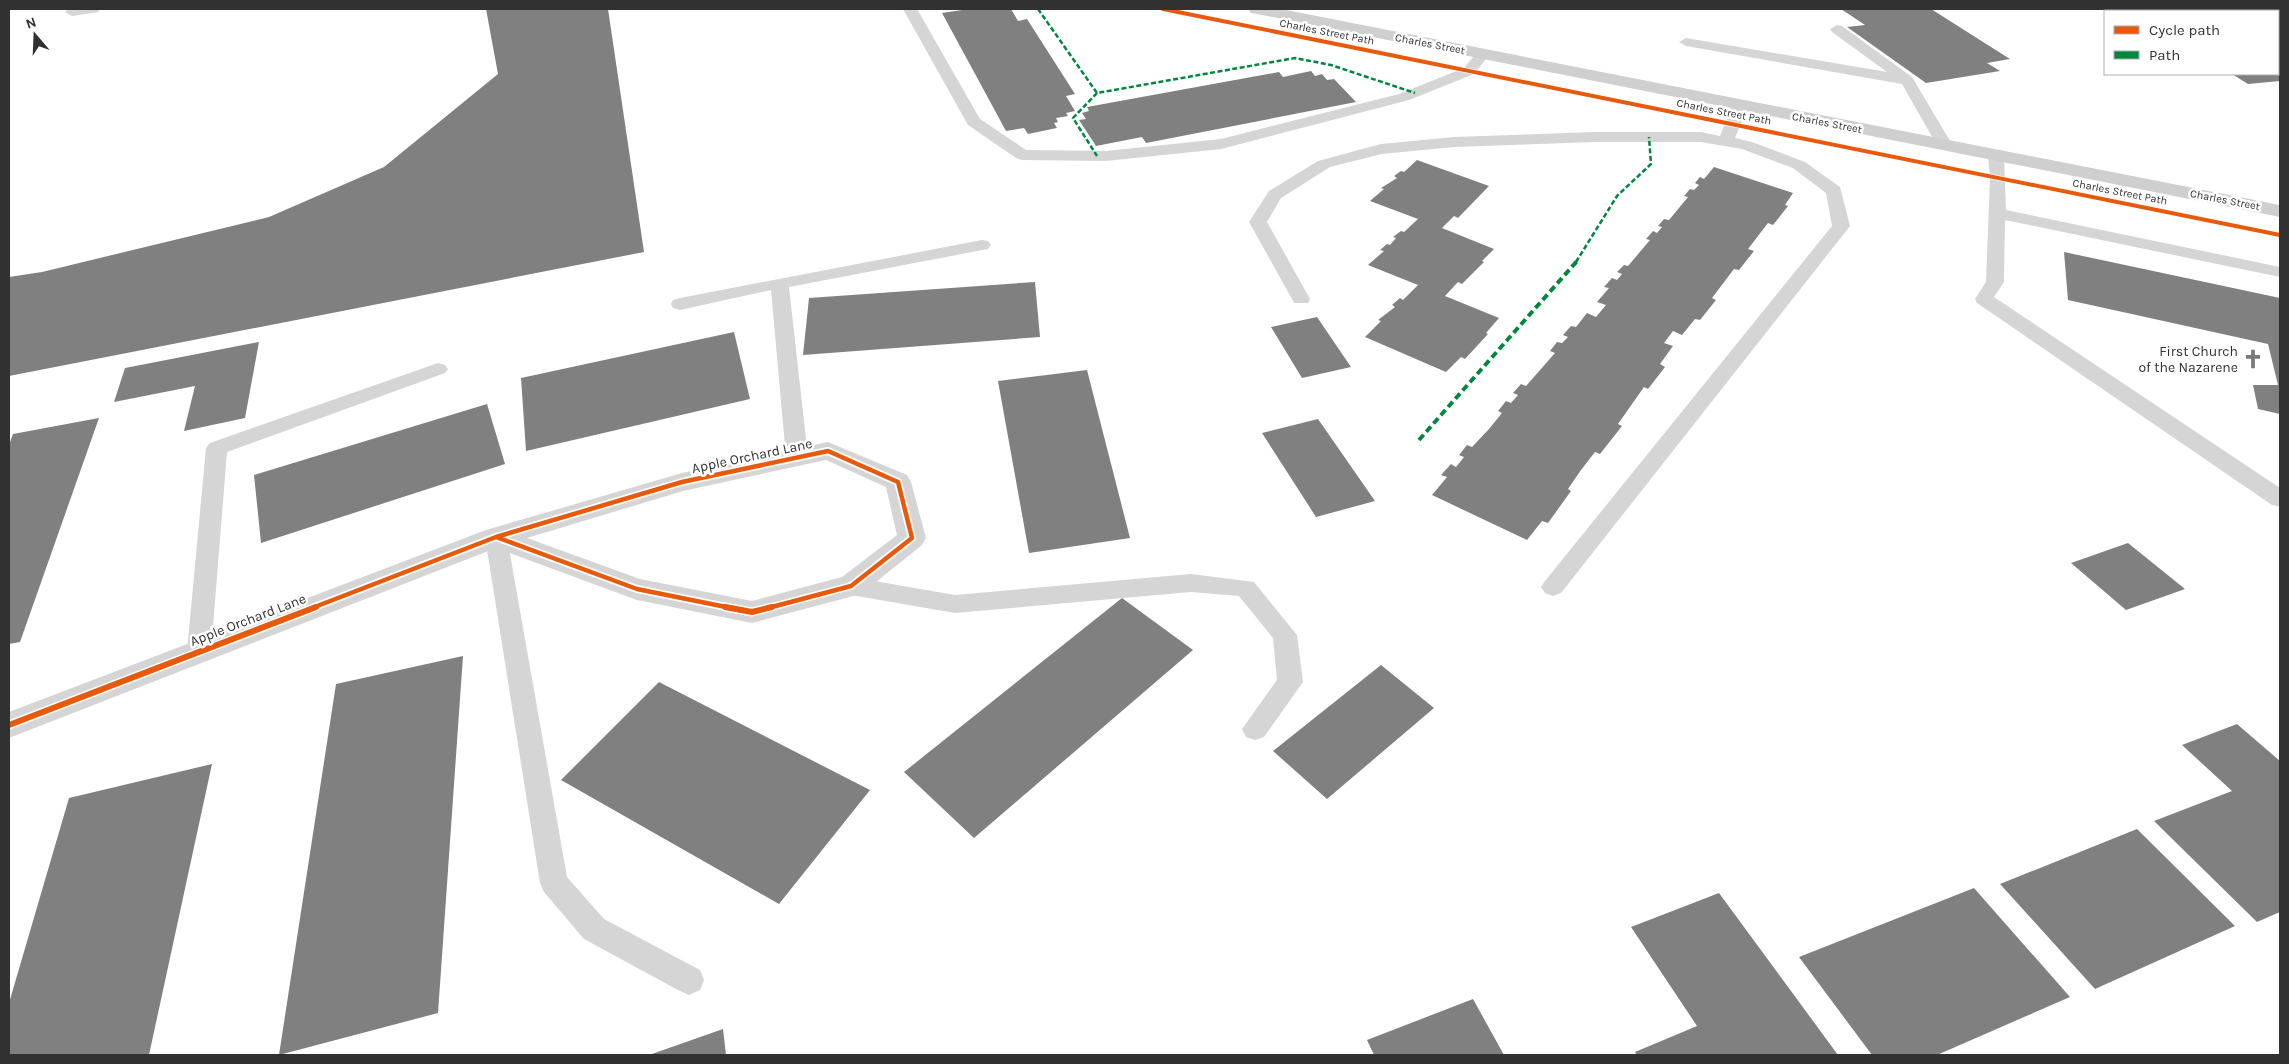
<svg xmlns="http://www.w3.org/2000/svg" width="2289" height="1064" viewBox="0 0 2289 1064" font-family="Karla,sans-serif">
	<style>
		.building { fill: #808080 }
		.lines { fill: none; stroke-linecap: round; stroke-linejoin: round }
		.lane { fill: #d5d5d5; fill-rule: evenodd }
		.street { fill: #d5d5d5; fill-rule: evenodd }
		.secondary { fill: #cfcfcf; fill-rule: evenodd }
		.quiet-far1 { stroke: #00873e; stroke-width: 2.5; stroke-dasharray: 5 2.5; stroke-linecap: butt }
		.quiet { stroke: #00873e; stroke-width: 4; stroke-dasharray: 7 4; stroke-linecap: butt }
		.cycleway-far2-casing { stroke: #fff; stroke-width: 5.5 }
		.cycleway-far1-casing { stroke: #fff; stroke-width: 8 }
		.cycleway-casing { stroke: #fff; stroke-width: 9 }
		.cycleway-far2 { stroke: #e8590c; stroke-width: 4 }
		.cycleway-far1 { stroke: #e8590c; stroke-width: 4.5 }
		.cycleway { stroke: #e8590c; stroke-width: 6 }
		.labels { text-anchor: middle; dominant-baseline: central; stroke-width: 5; stroke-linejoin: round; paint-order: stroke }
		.far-street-label { font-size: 11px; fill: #313131; stroke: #fff }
		.poi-label { font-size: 14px; fill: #313131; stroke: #fff; text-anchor: end }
		.street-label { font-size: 14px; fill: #313131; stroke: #fff }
	</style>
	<rect width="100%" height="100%" fill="#fff"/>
	<path class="building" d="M486,9H608L644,252L9,376V277L42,272L269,217L384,167L498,74Z
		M969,9H1011L1018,21L1027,19L1075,94L1066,96L1075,111L1066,113L1068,116L1056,118L1058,122L1054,123L1057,128L1028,134L1024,128L1006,131L942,13Z
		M1841,9H1931L2010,59L1987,63L2000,71L1926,83L1847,27L1865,25Z
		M2124,9H2186L2191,11H2129Z
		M2278,56L2280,58V81L2248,84L2232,74H2278Z
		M1311,71L1315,76L1322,74L1327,80L1334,79L1356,102L1146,143L1142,137L1096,146L1079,120L1086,119L1082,113L1089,111L1087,107L1279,72L1283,77Z
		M1417,160L1489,186L1458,218L1454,216L1442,228L1494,249L1482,261L1484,262L1462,284L1458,282L1445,296L1499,318L1486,333L1488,334L1465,359L1461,357L1446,372L1365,337L1381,321L1378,320L1395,307L1392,305L1400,298L1403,300L1418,285L1368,265L1384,251L1380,250L1387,244L1390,245L1396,238L1393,237L1401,231L1404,232L1418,219L1370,201L1384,189L1381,188L1397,178L1394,176L1401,171L1404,172Z
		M1714,167L1793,193L1785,205L1788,206L1773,225L1768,223L1748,249L1754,251L1739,270L1734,269L1712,298L1716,300L1700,320L1695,319L1682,335L1673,331L1664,343L1673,346L1660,364L1665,367L1648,389L1644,387L1618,424L1622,426L1600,454L1595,452L1581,470L1568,489L1571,491L1548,523L1542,521L1527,540L1432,495L1447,477L1441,475L1451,464L1456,467L1464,457L1459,455L1467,445L1472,447L1489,429L1502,413L1498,411L1506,401L1511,403L1518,395L1513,393L1521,384L1526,386L1555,353L1550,351L1557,342L1562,343L1568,337L1563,335L1571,326L1576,327L1587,313L1596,317L1606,305L1597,302L1609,288L1604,287L1612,278L1617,280L1622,274L1617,272L1624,265L1628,266L1650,240L1646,239L1653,231L1657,233L1662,227L1658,226L1664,219L1669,220L1688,197L1684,196L1690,189L1694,190L1699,185L1695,183L1700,177L1704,179Z
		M2064,252L2280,298V414L2258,409L2253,385H2278L2268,344L2068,300Z
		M1035,282L1040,337L803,355L809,298Z
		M1317,317L1351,367L1302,378L1271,327Z
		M734,332L750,399L526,451L521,378Z
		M259,342L245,418L184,431L195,386L114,402L125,368Z
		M1087,370L1130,538L1029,553L998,381Z
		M487,404L505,464L261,543L254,475Z
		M99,418L20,642L9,644V445L13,434Z
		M1318,419L1375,501L1316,517L1262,433Z
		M2128,543L2185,589L2126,610L2071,563Z
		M1122,598L1193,650L974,838L904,772Z
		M463,656L438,1013L279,1055L336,684Z
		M1381,665L1434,708L1327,799L1273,751Z
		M659,682L870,790L779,904L561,780Z
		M2237,724L2280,761V912L2257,922L2154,821L2232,791L2182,745Z
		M212,764L149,1055H9V1003L69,798Z
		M2137,829L2235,926L2095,989L2000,884Z
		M1974,888L2070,997L1937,1055H1872L1799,957Z
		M1719,893L1838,1055H1637L1635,1052L1697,1026L1631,927Z
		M1473,999L1504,1055H1374L1367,1040Z
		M723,1029L726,1055H649Z"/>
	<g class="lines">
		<path class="lane" d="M68,9H100L98,12L72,16L65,12Z
			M903,9H917L980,119L1026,150L1106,151L1221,139L1399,94L1464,68L1478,51L1483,50L1490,54L1474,74L1409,100L1221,149L1106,161L1022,160L1016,158L968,125Z
			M1837,25L1842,26L1912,77L1953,146L1951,149H1939L1902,84L1686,46L1679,42L1686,38L1887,72L1832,32L1830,29Z
			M1740,101L1748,106L1735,138L1752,142L1805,162L1840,187L1850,226L1561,593L1553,596L1545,593L1541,587L1545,581L1832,226L1826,193L1793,168L1742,149L1701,142H1594L1454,147L1382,154L1330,167L1281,198L1267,222L1310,299L1308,303H1294L1292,299L1249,222L1269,191L1318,161L1381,144L1454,137L1594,132H1701L1720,136L1732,106Z
			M1996,151L2004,156L2006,210L2280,267V277L2005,220L2004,282L1994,297L2280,488V507L2272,505L1977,303L1975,299L1986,282L1990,178L1988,156Z
			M982,240L988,241L991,245L988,249L789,287L808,457L805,462L797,464L789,462L786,457L771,290L680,310L673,308L671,304L673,300L680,298Z
			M438,363L445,365L448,369L445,373L227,452L211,651L208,658L199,661L190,658L187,651L206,448L210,443Z
			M496,529L504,531L507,537L567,877L604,919L700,970L704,980L700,990L689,995L678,990L584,939L544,892L540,883L485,537L488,531Z
			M1191,574L1254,582L1297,635L1303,682L1264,737L1255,740L1246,737L1242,729L1277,680L1273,638L1239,596L1191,592L955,613L851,595L843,592L839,586L843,580L851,577L955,595Z"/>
		<path class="street" d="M828,442L907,475L911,482L926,538L922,545L861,594L752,623L637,600L496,548L9,738V712L486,530L682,473ZM826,460L886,487L897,535L842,577L752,601L640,579L527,538L683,491Z"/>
		<path class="secondary" d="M1249,9H1281L2280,205V217L1257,14L1251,13Z"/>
		<path class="quiet-far1" d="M1038,9L1097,93L1295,58L1331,65L1415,93
			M1097,93L1073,118L1097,156
			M1576,262L1617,196L1651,164L1649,137"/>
		<path class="quiet" d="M1419,440L1577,261"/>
		<defs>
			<path id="cycleway-far2" d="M1163,9L2280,235"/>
			<path id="cycleway-far1" d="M312,608L496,537
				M731,608L637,589L496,537L682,482L828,451L898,482L912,538L851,586L768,608"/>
			<path id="cycleway" d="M725,607L752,612L772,607
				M9,725L316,607"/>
		</defs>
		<use href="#cycleway-far2" class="cycleway-far2-casing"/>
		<use href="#cycleway-far1" class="cycleway-far1-casing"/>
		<use href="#cycleway" class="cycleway-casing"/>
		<use href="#cycleway-far2" class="cycleway-far2"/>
		<use href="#cycleway-far1" class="cycleway-far1"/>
		<use href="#cycleway" class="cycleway"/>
	</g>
	<defs>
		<symbol id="church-bare" viewBox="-9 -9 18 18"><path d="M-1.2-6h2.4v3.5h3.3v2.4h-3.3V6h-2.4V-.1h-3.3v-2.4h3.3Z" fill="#797979" stroke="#fff" stroke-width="2.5" paint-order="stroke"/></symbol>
	</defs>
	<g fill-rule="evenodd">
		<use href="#church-bare" x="2239" y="345" width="28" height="28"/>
	</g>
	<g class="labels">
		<g class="far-street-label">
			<text transform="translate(1327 32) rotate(11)">Charles Street Path</text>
			<text transform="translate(1430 44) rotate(11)">Charles Street</text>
			<text transform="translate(1724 112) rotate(11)">Charles Street Path</text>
			<text transform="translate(1827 123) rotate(11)">Charles Street</text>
			<text transform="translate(2120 192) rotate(11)">Charles Street Path</text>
			<text transform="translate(2225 200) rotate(11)">Charles Street</text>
		</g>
		<g class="poi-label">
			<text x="2238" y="351">First Church<tspan x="2238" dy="16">of the Nazarene</tspan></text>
		</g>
		<g class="street-label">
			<text transform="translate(752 456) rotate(-12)">Apple Orchard Lane</text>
			<text transform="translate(248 620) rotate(-21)">Apple Orchard Lane</text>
		</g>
	</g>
	<rect width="2289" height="1064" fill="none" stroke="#313131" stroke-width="20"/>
	<rect x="2104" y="10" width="175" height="65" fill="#ffffff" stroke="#adadad"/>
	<rect x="2114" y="26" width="25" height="8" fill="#e8590c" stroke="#adadad"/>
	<text x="2149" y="35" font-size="15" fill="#313131">Cycle path</text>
	<rect x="2114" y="51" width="25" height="8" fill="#00873e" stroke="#adadad"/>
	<text x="2149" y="60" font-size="15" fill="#313131">Path</text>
	<g transform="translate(35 35) rotate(341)" stroke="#ffffff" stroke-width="4" paint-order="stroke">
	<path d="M0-4L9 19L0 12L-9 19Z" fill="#313131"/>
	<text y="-8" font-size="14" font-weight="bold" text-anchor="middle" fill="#313131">N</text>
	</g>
</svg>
